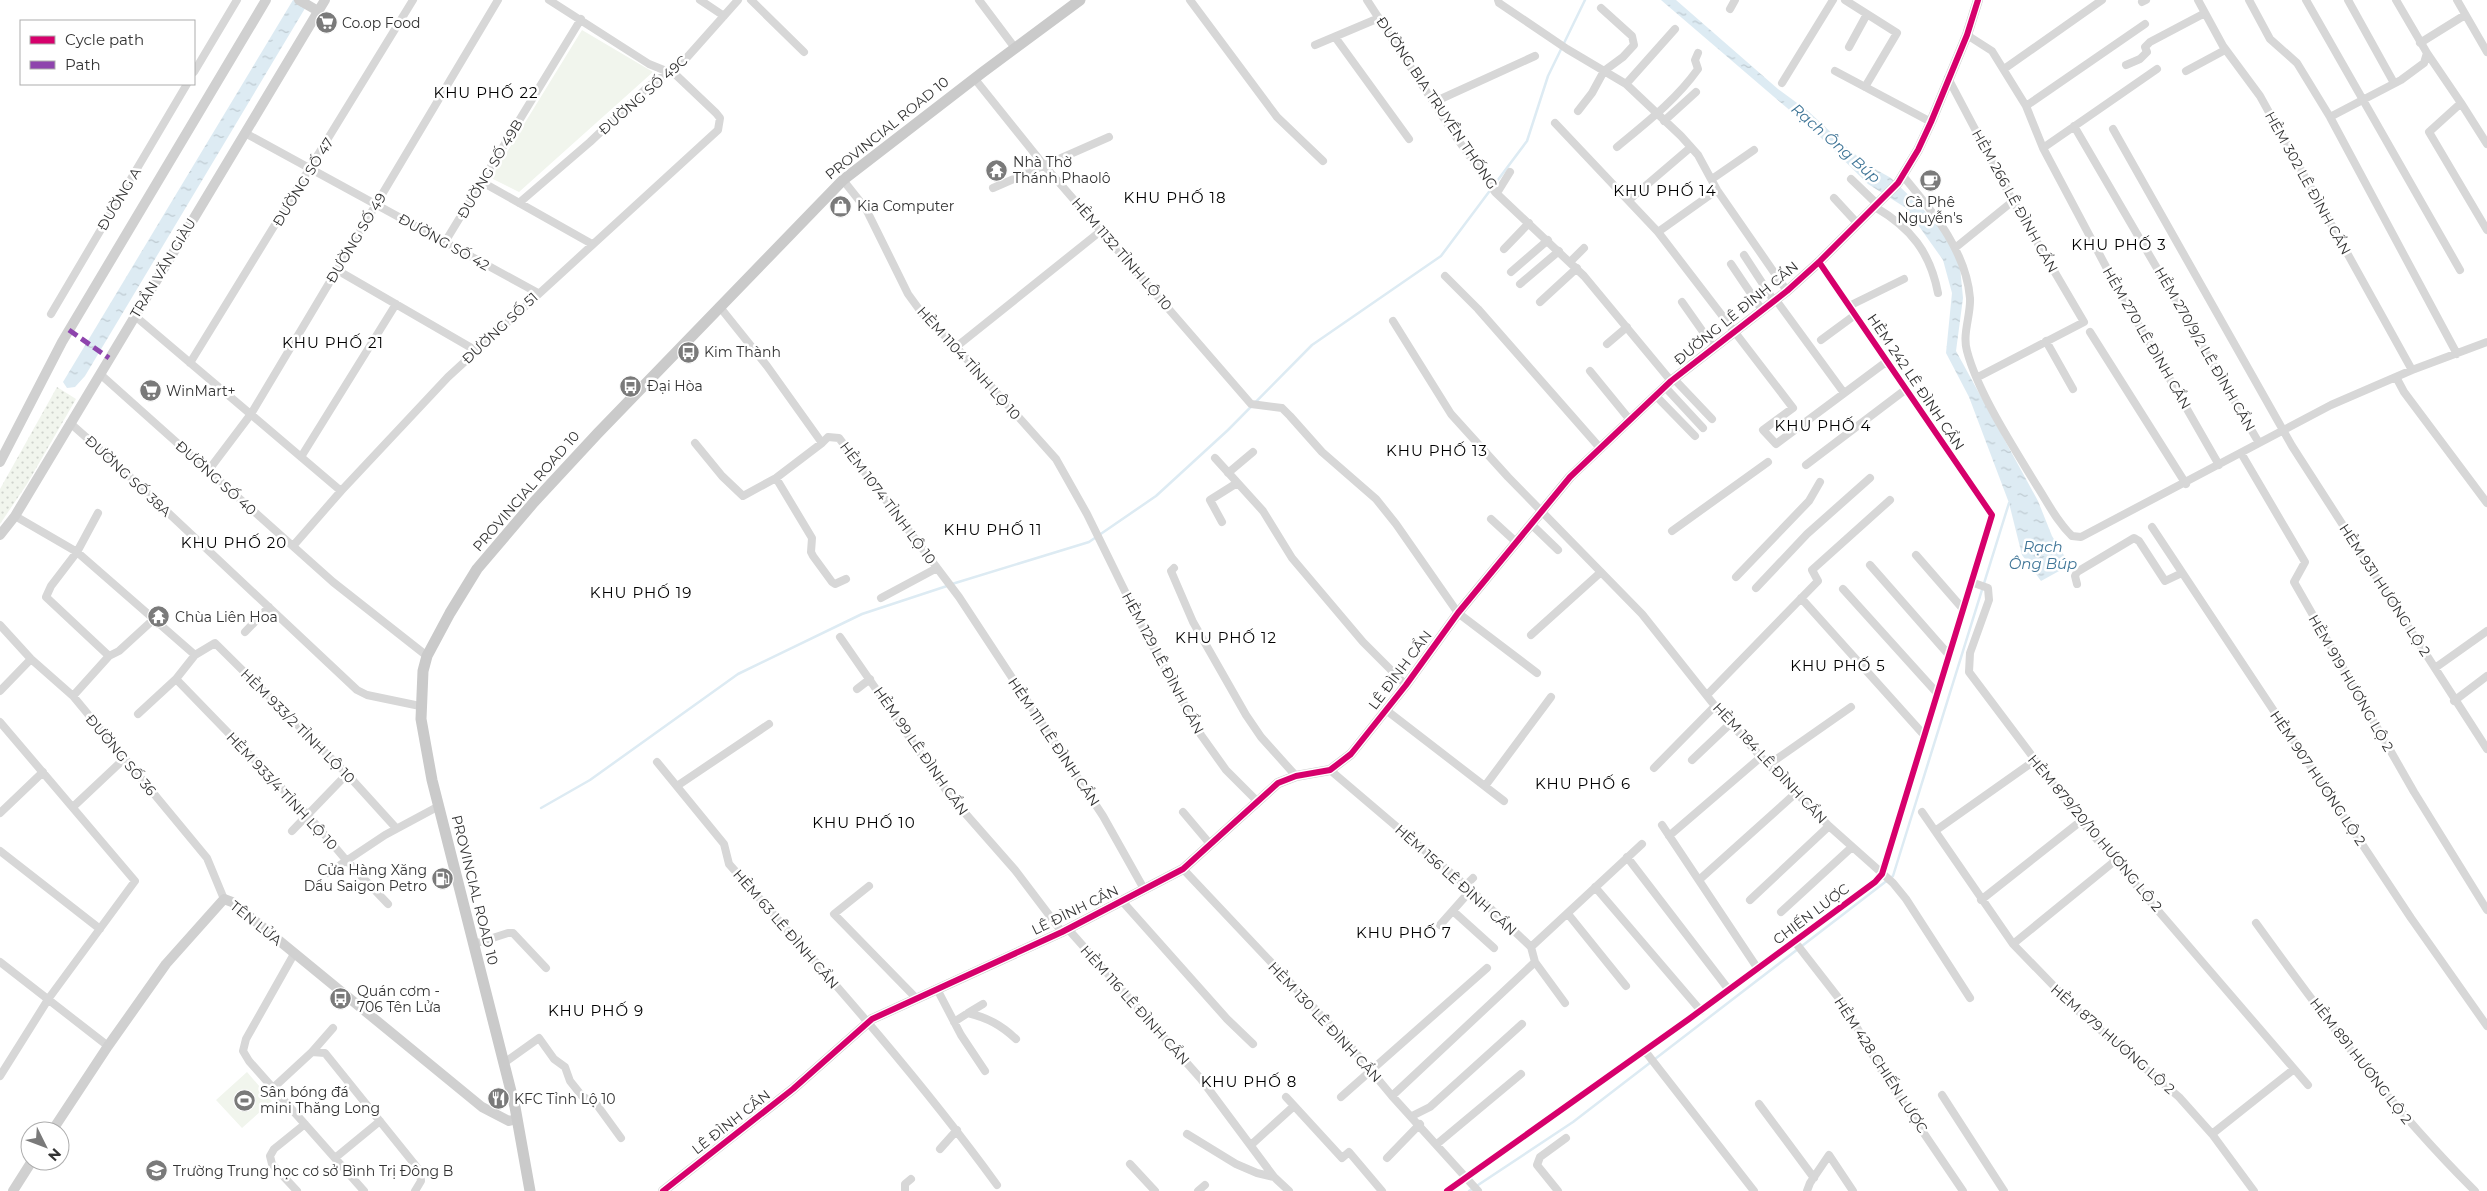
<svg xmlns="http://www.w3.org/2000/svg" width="2487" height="1191" viewBox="0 0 2487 1191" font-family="Montserrat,sans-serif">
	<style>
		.grass { fill: url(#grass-dots) }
		.park { fill: #f1f5ed }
		.water { fill: url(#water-ripples) }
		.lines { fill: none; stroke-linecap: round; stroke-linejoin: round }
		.stream { stroke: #ddebf3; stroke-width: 2.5 }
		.street { stroke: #d7d7d7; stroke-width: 8 }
		.secondary { stroke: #d0d0d0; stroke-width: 10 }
		.primary { stroke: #cacaca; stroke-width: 11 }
		.quiet { stroke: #8e44ad; stroke-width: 5; stroke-dasharray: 10 5; stroke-linecap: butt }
		.cycleway-casing { stroke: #fff; stroke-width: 9 }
		.cycleway { stroke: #d6006c; stroke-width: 6 }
		.labels { text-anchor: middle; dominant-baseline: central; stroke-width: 5; stroke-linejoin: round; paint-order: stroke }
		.poi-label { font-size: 14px; fill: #333; stroke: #fff; text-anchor: start }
		.street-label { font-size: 14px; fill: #333; stroke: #fff }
		.neighbourhood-label { font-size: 15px; letter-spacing: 1px; fill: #000; stroke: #fff }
		.water-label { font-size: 15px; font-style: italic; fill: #3f7597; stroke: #fff }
	</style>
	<defs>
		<pattern id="grass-dots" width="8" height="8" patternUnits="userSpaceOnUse" patternTransform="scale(1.25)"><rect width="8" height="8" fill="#f1f5ed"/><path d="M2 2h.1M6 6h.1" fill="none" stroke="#cfd2cc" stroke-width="1.8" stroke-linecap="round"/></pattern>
		<pattern id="water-ripples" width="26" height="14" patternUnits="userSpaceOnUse" patternTransform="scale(1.25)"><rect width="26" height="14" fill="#ddebf3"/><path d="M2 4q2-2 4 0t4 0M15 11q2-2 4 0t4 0" fill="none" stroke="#becad1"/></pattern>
	</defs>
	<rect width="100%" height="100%" fill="#fff"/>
	<path class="grass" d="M57,387L76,399L27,484L0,524V489Z"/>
	<path class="park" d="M582,30L653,72L519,192L491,178Z
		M247,1072L272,1101L242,1128L216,1100Z"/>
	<path class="water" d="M293,0H310L85,376L75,387L67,388L63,382Z
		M1661,0H1676L1778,89L1808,111L1851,151L1868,165L1891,178L1930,216L1947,238L1960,267L1963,298L1956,351L2038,501L2052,536L2070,565L2041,581L2022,555L2009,503L1969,397L1946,353L1952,293L1943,260L1906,208L1868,184L1814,131Z"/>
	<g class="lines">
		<path class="stream" d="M952,584L1089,542L1156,496L1228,430L1312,345L1441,256L1527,141L1548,76L1585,0
			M541,808L590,780L738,674L862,614L947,586
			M1469,1191L1573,1122L1893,876L2009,503"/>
		<path class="street" d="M700,0L724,16
			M751,0L804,52
			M979,0L1015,48
			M1190,0L1277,117L1323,161
			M1367,0L1456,137L1495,192L1584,276L1671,381
			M1498,0L1499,3L1567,49L1626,84L1681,136L1698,155L1717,190L1787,291
			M1845,0L1897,33L1865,87
			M2198,0L2223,46L2260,96L2412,370
			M2249,0L2270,39L2297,63L2330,117L2457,354
			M2306,0L2460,270
			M2348,0L2394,83
			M2457,0L2487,52
			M2142,2L2146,0
			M1730,9L1735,0
			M1967,35L1992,51L2026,106L2043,148L2112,278L2219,465
			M1335,37L1409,139
			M2420,43L2465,15
			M1315,45L1379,18
			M1849,47L1867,14
			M2427,53L2461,103L2429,132L2487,230
			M2126,65L2140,59L2147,52L2145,47L2150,42L2205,13
			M2004,69L2102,0
			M1835,71L1931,122
			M2186,71L2225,50
			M194,72L237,0
			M974,78L1043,164L1251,404L1282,408L1290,416L1322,452L1376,499L1396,524L1458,613L1537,673
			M1948,78L2013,201L2084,322L1978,377
			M1782,83L1833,0
			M1626,84L1675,29
			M1434,102L1535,56
			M2461,103L2487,144
			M2026,106L2145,24
			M1578,111L1592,93L1604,71L1623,57L1634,45L1632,36L1601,8
			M2330,117L2401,80L2424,63L2427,53L2396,0
			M1664,121L1696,92
			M1555,123L1658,232L1793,408L1763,430L1776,444L1886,362
			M2074,126L2259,443
			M2113,129L2292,446L2487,749
			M245,133L538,293
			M1617,147C1646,123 1676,100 1698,69L1695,60L1698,53
			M2043,148L2157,69
			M1903,176C1932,211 1966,250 1970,298C1971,315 1962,334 1967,351C1978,393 2014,448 2037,486C2048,503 2057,522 2072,536L2081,537L2331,405L2412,370L2487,342
			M1712,179L1754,150
			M1851,179L1877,204
			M843,180L866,209L908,294L924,316L956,347L1056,459L1087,514L1144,630L1201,735L1226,770L1256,800
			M482,182L592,244
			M993,188L1109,137
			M1497,193L1510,172
			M1834,198L1857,223
			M1629,200L1691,147
			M519,203L590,142L650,85L682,63L738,0
			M1875,207C1911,228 1930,252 1938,293
			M1658,232L1717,190
			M445,242L581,19
			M1955,248L2013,201
			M1504,249L1529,223
			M1744,255L1774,301
			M1570,262L1584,248
			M1731,264L1762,310
			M337,270L475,350
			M1511,272L1548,240
			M1445,276L1478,309L1600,448
			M1520,284L1559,251
			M1776,300L1844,393
			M1540,302L1577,268
			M1682,302L1713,346
			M719,306L767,366L822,443L828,437L839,438L959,597L1103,816L1144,889
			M1849,306L1904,279
			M51,314L187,84
			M135,316L341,491
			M1393,321L1451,414L1508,477L1642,614L1715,706L1761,757L1829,826L1893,883L1906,899L1970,998
			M2090,332L2186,484
			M1821,340L1855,315
			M2046,341L2073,389
			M1607,344L1627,327
			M956,347L1102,230
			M190,363L413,0
			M1590,371L1630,420
			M100,374L333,582L427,656
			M2396,377L2404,392L2487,503
			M1674,379L1712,419
			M1665,387L1703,428
			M1656,396L1695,436
			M70,423L112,460L357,690L367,695L420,706
			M695,443L722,476L743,496L776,478L822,443
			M2241,453L2305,562L2294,582L2414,792L2487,910
			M301,457L396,304
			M1215,458L1263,511L1292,558L1363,642L1406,685
			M1806,465L1905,390
			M208,471L251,414L498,0
			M1228,473L1253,452
			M776,478L812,538L811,552L813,556L832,582L835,584L846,579
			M98,513L77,552L51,586L46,597L109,656
			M15,516L77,552L195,655
			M1491,519L1516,542
			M1222,522L1210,500L1237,483
			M1531,524L1558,550
			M2152,527L2411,918L2487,1026
			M1672,531L1768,462
			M293,546L341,491L448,377L718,130L720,118L716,113L676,75L649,64L549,0
			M1916,555L1963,609
			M1870,565L1949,655
			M1174,568L1171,571L1174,578L1193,622L1246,715L1261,737L1296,776
			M1736,577L1809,501L1820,482
			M1971,582L1988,588L1989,600L1970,653L1969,672L2081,821L2308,1085
			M2077,584L2075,576L2077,572L2134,538L2139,541L2165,581L2182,573
			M1756,588L1807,534L1870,478
			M1843,589L1937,693
			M881,598L937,568
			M1801,598L1924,735
			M0,625L31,659L73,696L207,858L224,899
			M245,632L269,607
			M1531,635L1601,572
			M840,637L950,796L1015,870L1062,932
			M2435,668L2487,631
			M176,679L307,814L346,860L388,904
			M857,689L870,679
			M0,691L31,659
			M1707,695L1818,581L1812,570L1890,500
			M73,696L109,656L119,651L154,619
			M2454,701L2487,676
			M1386,710L1504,801
			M138,714L176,679L195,655L215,643L347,774L396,828
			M0,722L135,881L49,998L0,1076
			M1692,760L1731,723
			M657,762L724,844L729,864C821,968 915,1072 997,1185
			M1768,765L1851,707
			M1654,768L1715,706
			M1330,770L1471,890L1531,947L1535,962L1565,1003
			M677,786L769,724
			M1485,786L1551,697
			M74,806L124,759
			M1183,812L1210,844
			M1922,812L2013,944L2077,1010L2179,1097L2212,1134L2254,1191
			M0,813L43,772
			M1662,825L1758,969
			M292,831L347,774
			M1935,831L2034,761
			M1669,836L1761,757
			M0,851L100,929
			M1627,857L1729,990
			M1183,869L1352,1048L1392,1096L1478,1191
			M328,873L385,835L439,806
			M1699,880L1797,792
			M869,886L834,914L916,998
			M1465,886L1473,878
			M1595,887L1701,1011
			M1750,900L1829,826
			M1981,900L2081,821
			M1122,901L1227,1019L1253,1044
			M1453,911L1494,948
			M1781,912L1852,847
			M1568,914L1626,986
			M2256,923C2324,1017 2392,1109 2475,1191
			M1440,925L1471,890
			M1068,929L1201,1079L1274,1177
			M1795,942L1844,1005L1883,1073L1963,1191
			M474,944L508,933H513L546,968
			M2013,944L2116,860
			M1531,947L1642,844
			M294,954L246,1039L243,1051L249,1061L364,1191
			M0,962L108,1046
			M937,989L961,1035L985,1071
			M968,1013L983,1004
			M954,1022L968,1013C988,1018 1001,1025 1016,1039
			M1645,1051L1754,1191
			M312,1052L333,1028
			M504,1063L539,1038L554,1059L565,1067L570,1081L582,1096L597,1105L621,1138
			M273,1088L312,1052L325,1053L420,1171L421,1181L415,1191
			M1942,1095L2004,1191
			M1392,1096L1535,962
			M1286,1097L1342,1158L1349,1152L1382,1191
			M1341,1097L1487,968
			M1759,1104L1814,1178
			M1412,1116L1430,1107L1522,1024
			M1187,1134L1236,1164L1257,1173L1274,1177L1289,1191
			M2212,1134L2294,1069
			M1437,1144L1521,1074
			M1251,1145L1294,1106
			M940,1149L957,1130
			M335,1158L380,1121
			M1387,1158L1420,1124
			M1130,1164L1155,1191
			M297,1191L272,1164L270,1156L274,1149L305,1124
			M905,1191V1184L911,1179
			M1198,1191L1205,1185
			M1447,1191L1689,1019L1875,882L1882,874L1992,515L1819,262
			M1558,1191L1537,1165L1540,1157L1566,1138
			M1807,1191L1810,1183L1829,1155L1853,1191"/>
		<path class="secondary" d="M299,0L318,11
			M0,462L62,342L266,0
			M0,535L15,516L325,0
			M52,1131L108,1046L166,964L224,899L232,902L482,1107L509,1121L517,1119
			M13,1191L32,1161
			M663,1191L793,1089L872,1019L1062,932L1183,869L1278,783L1296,776L1330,770L1351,754L1406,685L1458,613L1570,477L1671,381L1787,291L1819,262L1898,183L1918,150L1931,122L1967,35L1978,0"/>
		<path class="primary" d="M530,1191L515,1107L432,780L421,719L423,671L427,656L450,613L477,569L534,502L598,433L843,180L983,72L1080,0"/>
		<path class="quiet" d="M69,330L109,358"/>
		<defs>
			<path id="cycleway" d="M663,1191L793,1089L872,1019L1062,932L1183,869L1278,783L1296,776L1330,770L1351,754L1406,685L1458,613L1570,477L1671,381L1787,291L1819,262L1898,183L1918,150L1931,122L1967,35L1978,0
				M1447,1191L1689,1019L1875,882L1882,874L1992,515L1819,262"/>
		</defs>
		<use href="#cycleway" class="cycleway-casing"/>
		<use href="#cycleway" class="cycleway"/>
	</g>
	<defs>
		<symbol id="supermarket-disc" viewBox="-11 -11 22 22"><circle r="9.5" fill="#7a7a7a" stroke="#fff"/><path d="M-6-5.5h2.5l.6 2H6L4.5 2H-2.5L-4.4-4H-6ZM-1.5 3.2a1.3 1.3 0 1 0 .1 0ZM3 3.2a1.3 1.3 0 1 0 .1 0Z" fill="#fff"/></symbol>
		<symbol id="temple-disc" viewBox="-11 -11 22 22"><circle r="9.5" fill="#7a7a7a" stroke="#fff"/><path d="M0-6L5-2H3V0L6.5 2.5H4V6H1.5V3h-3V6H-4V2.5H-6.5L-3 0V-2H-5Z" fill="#fff"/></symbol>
		<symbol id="cafe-disc" viewBox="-11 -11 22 22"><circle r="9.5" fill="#7a7a7a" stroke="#fff"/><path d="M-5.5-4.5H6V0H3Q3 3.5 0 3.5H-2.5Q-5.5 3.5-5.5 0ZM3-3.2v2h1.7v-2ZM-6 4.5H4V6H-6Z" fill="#fff"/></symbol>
		<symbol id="shop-disc" viewBox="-11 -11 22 22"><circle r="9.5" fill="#7a7a7a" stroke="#fff"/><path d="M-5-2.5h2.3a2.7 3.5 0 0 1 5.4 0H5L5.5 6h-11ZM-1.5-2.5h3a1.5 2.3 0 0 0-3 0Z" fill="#fff"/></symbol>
		<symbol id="bus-disc" viewBox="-11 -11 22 22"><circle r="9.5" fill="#7a7a7a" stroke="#fff"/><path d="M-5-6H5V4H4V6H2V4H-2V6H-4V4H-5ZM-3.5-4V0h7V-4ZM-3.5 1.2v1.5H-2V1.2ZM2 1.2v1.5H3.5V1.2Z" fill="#fff"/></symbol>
		<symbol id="fuel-disc" viewBox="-11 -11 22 22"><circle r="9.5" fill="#7a7a7a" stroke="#fff"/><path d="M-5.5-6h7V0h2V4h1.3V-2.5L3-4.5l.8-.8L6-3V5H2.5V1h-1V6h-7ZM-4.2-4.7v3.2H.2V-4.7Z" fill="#fff"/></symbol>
		<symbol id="restaurant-disc" viewBox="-11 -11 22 22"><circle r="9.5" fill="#7a7a7a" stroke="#fff"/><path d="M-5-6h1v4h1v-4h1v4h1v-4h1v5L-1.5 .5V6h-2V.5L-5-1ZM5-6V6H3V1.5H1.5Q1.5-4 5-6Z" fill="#fff"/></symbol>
		<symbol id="stadium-disc" viewBox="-11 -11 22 22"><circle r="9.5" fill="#7a7a7a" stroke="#fff"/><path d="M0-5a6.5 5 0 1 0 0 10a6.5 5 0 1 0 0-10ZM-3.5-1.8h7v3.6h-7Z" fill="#fff"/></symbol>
		<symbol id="school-disc" viewBox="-11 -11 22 22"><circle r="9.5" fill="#7a7a7a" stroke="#fff"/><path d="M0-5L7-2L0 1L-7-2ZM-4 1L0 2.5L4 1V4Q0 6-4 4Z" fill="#fff"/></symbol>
	</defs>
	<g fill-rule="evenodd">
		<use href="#supermarket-disc" x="314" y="10" width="25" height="25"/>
		<use href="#temple-disc" x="984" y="158" width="25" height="25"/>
		<use href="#cafe-disc" x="1918" y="168" width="25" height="25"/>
		<use href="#shop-disc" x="828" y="194" width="25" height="25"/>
		<use href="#bus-disc" x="676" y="340" width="25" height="25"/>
		<use href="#bus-disc" x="618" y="374" width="25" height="25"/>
		<use href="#supermarket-disc" x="138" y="378" width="25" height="25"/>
		<use href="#temple-disc" x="146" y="604" width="25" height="25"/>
		<use href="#fuel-disc" x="430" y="866" width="25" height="25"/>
		<use href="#bus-disc" x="328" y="986" width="25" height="25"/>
		<use href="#restaurant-disc" x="486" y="1086" width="25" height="25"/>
		<use href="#stadium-disc" x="232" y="1088" width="25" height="25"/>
		<use href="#school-disc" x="144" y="1158" width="25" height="25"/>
	</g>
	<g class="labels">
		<g class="poi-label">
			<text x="342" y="23">Co.op Food</text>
			<text x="1013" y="162">Nhà Thờ<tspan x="1013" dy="16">Thánh Phaolô</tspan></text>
			<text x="1930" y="202" text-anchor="middle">Cà Phê<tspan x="1930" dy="16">Nguyễn's</tspan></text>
			<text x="857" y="206">Kia Computer</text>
			<text x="704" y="352">Kim Thành</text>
			<text x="647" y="386">Đại Hòa</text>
			<text x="166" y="391">WinMart+</text>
			<text x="175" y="617">Chùa Liên Hoa</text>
			<text x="427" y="870" text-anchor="end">Cửa Hàng Xăng<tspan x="427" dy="16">Dầu Saigon Petro</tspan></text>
			<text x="357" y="991">Quán cơm -<tspan x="357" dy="16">706 Tên Lửa</tspan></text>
			<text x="260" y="1092">Sân bóng đá<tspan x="260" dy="16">mini Thăng Long</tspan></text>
			<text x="514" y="1099">KFC Tỉnh Lộ 10</text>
			<text x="173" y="1171">Trường Trung học cơ sở Bình Trị Đông B</text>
		</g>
		<g class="street-label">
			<text transform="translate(643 95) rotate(-41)">ĐƯỜNG SỐ 49C</text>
			<text transform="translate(1437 103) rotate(56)">ĐƯỜNG BIA TRUYỀN THỐNG</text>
			<text transform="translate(887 128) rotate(-39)">PROVINCIAL ROAD 10</text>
			<text transform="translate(490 169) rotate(-59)">ĐƯỜNG SỐ 49B</text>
			<text transform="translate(303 182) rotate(-58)">ĐƯỜNG SỐ 47</text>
			<text transform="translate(2308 183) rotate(61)">HẺM 302 LÊ ĐÌNH CẨN</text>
			<text transform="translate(119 199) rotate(-59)">ĐƯỜNG A</text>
			<text transform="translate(2015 201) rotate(61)">HẺM 266 LÊ ĐÌNH CẨN</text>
			<text transform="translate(356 238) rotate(-59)">ĐƯỜNG SỐ 49</text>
			<text transform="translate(444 242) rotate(29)">ĐƯỜNG SỐ 42</text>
			<text transform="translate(1122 254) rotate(49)">HẺM 1132 TỈNH LỘ 10</text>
			<text transform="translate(163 268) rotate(-59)">TRẦN VĂN GIÀU</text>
			<text transform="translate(1736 313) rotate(-39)">ĐƯỜNG LÊ ĐÌNH CẨN</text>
			<text transform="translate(500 328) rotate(-43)">ĐƯỜNG SỐ 51</text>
			<text transform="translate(2147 338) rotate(60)">HẺM 270 LÊ ĐÌNH CẨN</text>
			<text transform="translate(2205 349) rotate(60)">HẺM 270/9/2 LÊ ĐÌNH CẨN</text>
			<text transform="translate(969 363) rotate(48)">HẺM 1104 TỈNH LỘ 10</text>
			<text transform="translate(1916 382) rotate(56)">HẺM 242 LÊ ĐÌNH CẨN</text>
			<text transform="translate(128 476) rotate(43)">ĐƯỜNG SỐ 38A</text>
			<text transform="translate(216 478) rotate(42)">ĐƯỜNG SỐ 40</text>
			<text transform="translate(526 491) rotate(-49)">PROVINCIAL ROAD 10</text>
			<text transform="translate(888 503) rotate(53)">HẺM 1074 TỈNH LỘ 10</text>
			<text transform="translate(2385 590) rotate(57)">HẺM 931 HƯƠNG LỘ 2</text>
			<text transform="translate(1163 663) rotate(62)">HẺM 129 LÊ ĐÌNH CẨN</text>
			<text transform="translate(1400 670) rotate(-53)">LÊ ĐÌNH CẨN</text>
			<text transform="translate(2351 683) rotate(60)">HẺM 919 HƯƠNG LỘ 2</text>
			<text transform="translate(298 726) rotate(45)">HẺM 933/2 TỈNH LỘ 10</text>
			<text transform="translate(1054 742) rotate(56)">HẺM 111 LÊ ĐÌNH CẨN</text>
			<text transform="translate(921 751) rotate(55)">HẺM 99 LÊ ĐÌNH CẨN</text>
			<text transform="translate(121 755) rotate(50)">ĐƯỜNG SỐ 36</text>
			<text transform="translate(1770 763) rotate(47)">HẺM 184 LÊ ĐÌNH CẨN</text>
			<text transform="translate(2318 778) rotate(56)">HẺM 907 HƯƠNG LỘ 2</text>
			<text transform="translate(282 791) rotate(47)">HẺM 933/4 TỈNH LỘ 10</text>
			<text transform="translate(2095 833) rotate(50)">HẺM 879/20/10 HƯƠNG LỘ 2</text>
			<text transform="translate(1456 880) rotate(42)">HẺM 156 LÊ ĐÌNH CẨN</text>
			<text transform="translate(475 890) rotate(76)">PROVINCIAL ROAD 10</text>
			<text transform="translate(1075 910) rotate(-26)">LÊ ĐÌNH CẨN</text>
			<text transform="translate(1811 914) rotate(-37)">CHIẾN LƯỢC</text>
			<text transform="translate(256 923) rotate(39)">TÊN LỬA</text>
			<text transform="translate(786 929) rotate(49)">HẺM 63 LÊ ĐÌNH CẨN</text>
			<text transform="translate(1135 1005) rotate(48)">HẺM 116 LÊ ĐÌNH CẨN</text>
			<text transform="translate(1325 1022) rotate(47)">HẺM 130 LÊ ĐÌNH CẨN</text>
			<text transform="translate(2113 1039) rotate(41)">HẺM 879 HƯƠNG LỘ 2</text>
			<text transform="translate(2361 1061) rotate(52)">HẺM 891 HƯƠNG LỘ 2</text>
			<text transform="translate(1881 1065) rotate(57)">HẺM 428 CHIẾN LƯỢC</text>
			<text transform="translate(731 1122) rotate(-38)">LÊ ĐÌNH CẨN</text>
		</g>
		<g class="neighbourhood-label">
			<text x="486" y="92">KHU PHỐ 22</text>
			<text x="1665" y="190">KHU PHỐ 14</text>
			<text x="1175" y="197">KHU PHỐ 18</text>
			<text x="2119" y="244">KHU PHỐ 3</text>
			<text x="333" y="342">KHU PHỐ 21</text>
			<text x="1823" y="425">KHU PHỐ 4</text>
			<text x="1437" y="450">KHU PHỐ 13</text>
			<text x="993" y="529">KHU PHỐ 11</text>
			<text x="234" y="542">KHU PHỐ 20</text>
			<text x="641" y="592">KHU PHỐ 19</text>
			<text x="1226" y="637">KHU PHỐ 12</text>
			<text x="1838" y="665">KHU PHỐ 5</text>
			<text x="1583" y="783">KHU PHỐ 6</text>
			<text x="864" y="822">KHU PHỐ 10</text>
			<text x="1404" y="932">KHU PHỐ 7</text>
			<text x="596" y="1010">KHU PHỐ 9</text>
			<text x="1249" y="1081">KHU PHỐ 8</text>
		</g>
		<g class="water-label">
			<text transform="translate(1836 143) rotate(41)">Rạch Ông Búp</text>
			<text x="2043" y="546">Rạch<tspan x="2043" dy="17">Ông Búp</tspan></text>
		</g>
	</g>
	<rect x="20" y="20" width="175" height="65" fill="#ffffff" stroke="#adadad"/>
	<rect x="30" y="36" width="25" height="8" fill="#d6006c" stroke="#adadad"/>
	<text x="65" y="45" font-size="15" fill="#333333">Cycle path</text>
	<rect x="30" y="61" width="25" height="8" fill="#8e44ad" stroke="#adadad"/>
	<text x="65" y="70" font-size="15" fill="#333333">Path</text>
	<g transform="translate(45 1146) rotate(132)"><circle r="24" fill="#ffffff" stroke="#adadad"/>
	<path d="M0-4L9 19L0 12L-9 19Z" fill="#7a7a7a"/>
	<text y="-8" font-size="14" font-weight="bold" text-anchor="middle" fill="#333333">N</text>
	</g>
</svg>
